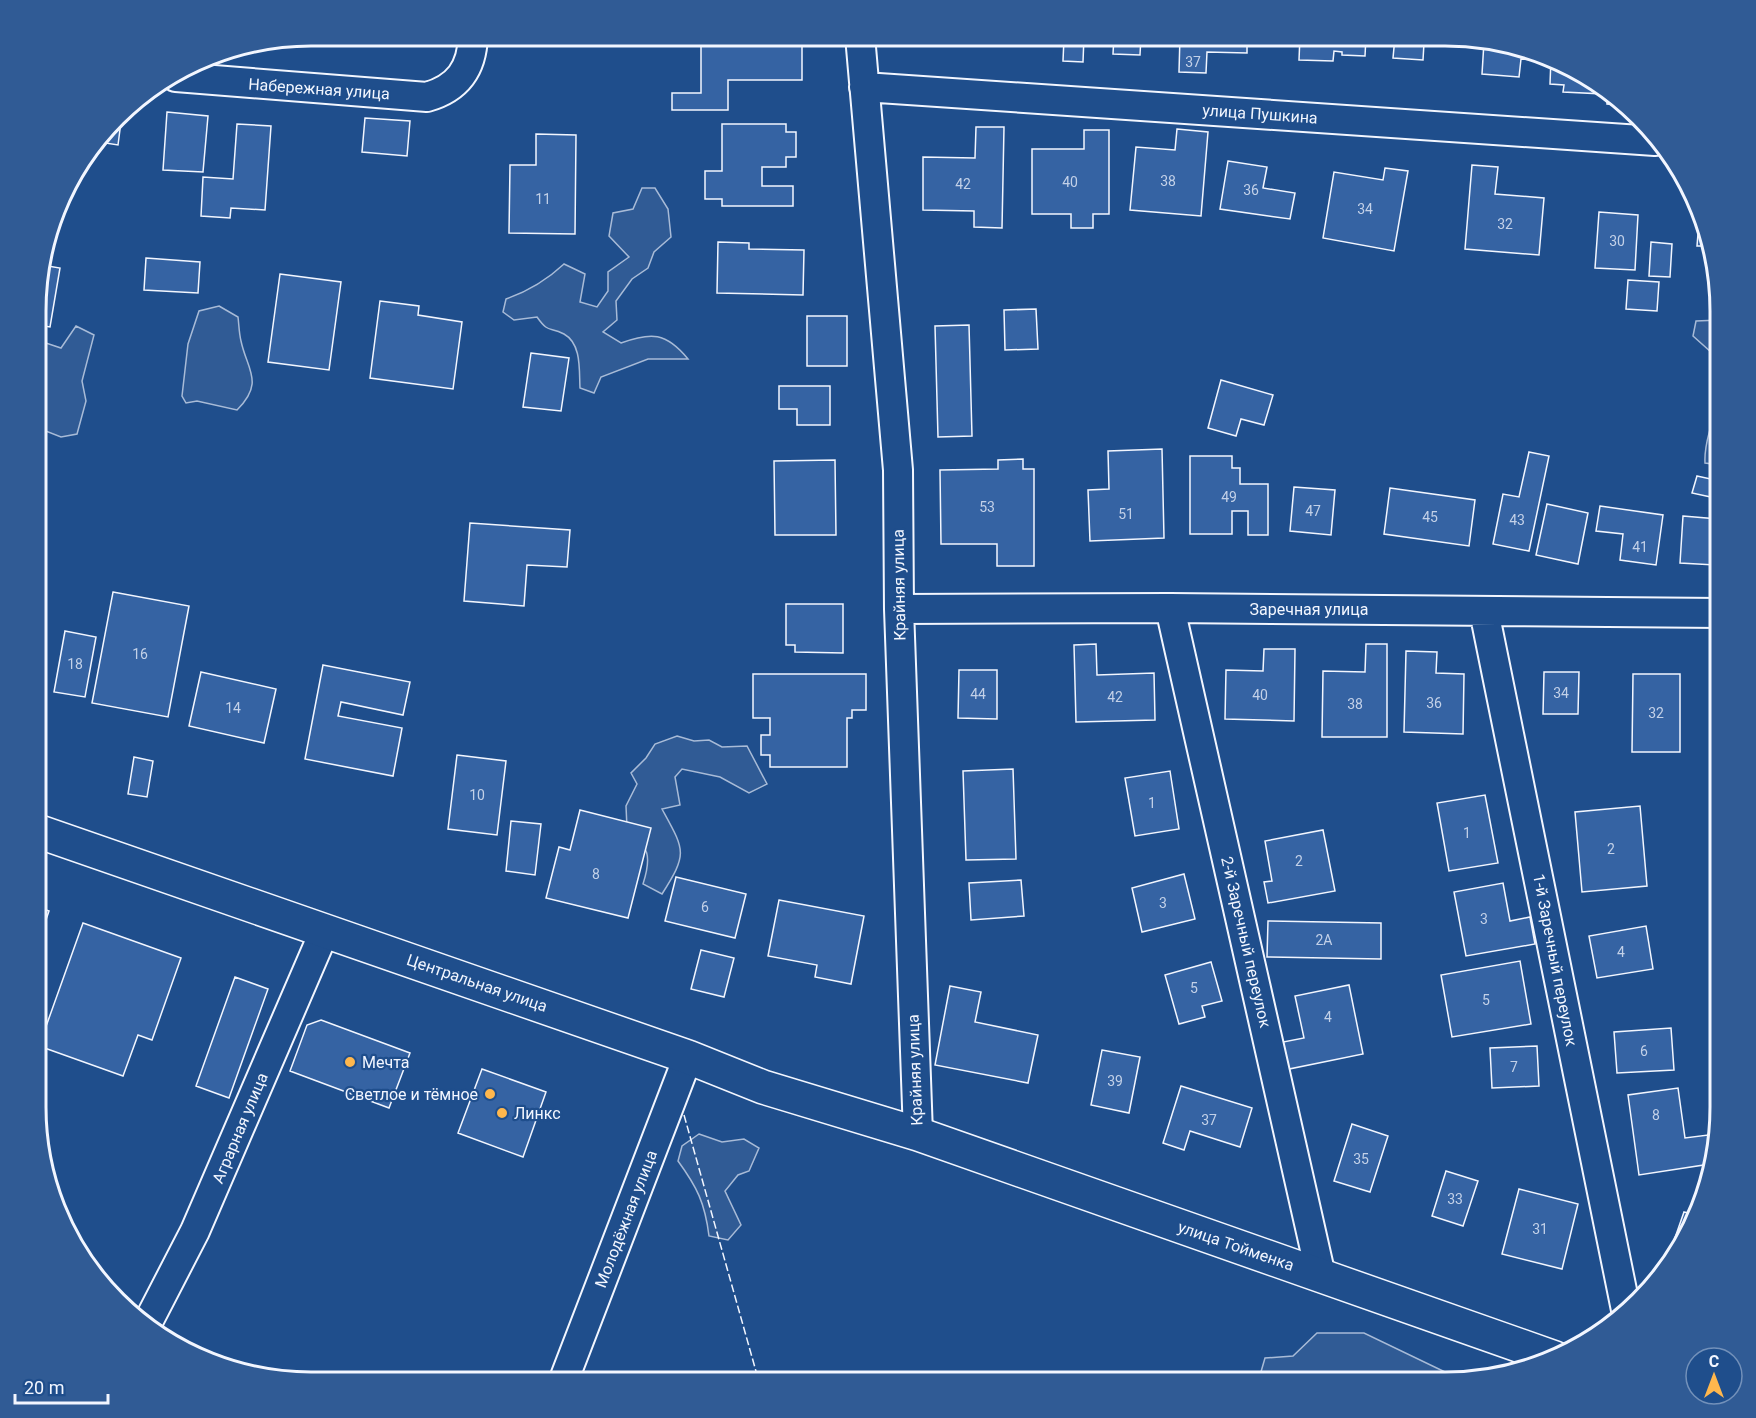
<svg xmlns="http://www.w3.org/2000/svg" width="1756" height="1418" viewBox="0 0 1756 1418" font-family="Roboto,sans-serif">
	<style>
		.green { fill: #305b95; stroke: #a8bbd7; stroke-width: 1.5 }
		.building { fill: #3563a3; stroke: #f2f6ff; stroke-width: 1.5 }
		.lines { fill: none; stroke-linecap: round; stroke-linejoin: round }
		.street-casing { stroke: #f2f6ff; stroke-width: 32 }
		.secondary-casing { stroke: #f2f6ff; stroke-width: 36 }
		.street { stroke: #1f4e8c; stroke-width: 28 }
		.secondary { stroke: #1f4e8c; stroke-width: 33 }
		.fence { stroke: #f2f6ff; stroke-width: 1.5; stroke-dasharray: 8 3; stroke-linecap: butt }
		.poi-dot { fill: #ffb74d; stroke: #1f4e8c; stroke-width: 2 }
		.labels { text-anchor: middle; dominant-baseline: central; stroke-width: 4.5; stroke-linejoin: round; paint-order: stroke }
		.number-label { font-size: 14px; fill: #c3d1e8 }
		.street-label { font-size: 16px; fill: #f2f6ff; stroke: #1f4e8c }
		.poi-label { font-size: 16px; fill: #f2f6ff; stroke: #1f4e8c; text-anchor: start }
		.rim { fill: none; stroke: #f2f6ff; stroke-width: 3 }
	</style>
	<rect width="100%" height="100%" fill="#1f4e8c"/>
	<path class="green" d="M642,188H655L668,209L671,237L654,252L648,268L632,279L616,301L617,320L603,332L621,343C651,332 666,332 688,359H648L601,377L594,393L580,388C579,371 582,344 564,334C549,326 549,334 537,317L514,320L503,312L506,299C526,292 548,279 564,264L585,274L580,302L597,307L608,291V272L629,257L609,236L613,213L633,209Z
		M219,306L238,317C239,325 239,333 241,341C247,370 265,382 237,410L197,401L186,403L182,396L188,344L199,311Z
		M1720,320V360L1693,336L1696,321Z
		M76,326L94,335L82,381L86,401L77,434L61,437L38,428V345L46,343L61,348Z
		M1720,373V465L1705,463C1704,443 1710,434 1713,416C1716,401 1712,387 1720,373Z
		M677,736L694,741L709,740L722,747L747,746L767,784L749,793L720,777L682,769L675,777L680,805L662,809C685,851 688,853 662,894L643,884C652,856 649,847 627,828L626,806L637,784L631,773L646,758L655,744Z
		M699,1134L722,1142L744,1139L759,1148L749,1171L738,1175L725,1191L741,1225L728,1240L709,1236C705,1203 697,1187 678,1161L682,1146Z
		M1317,1333H1364L1445,1372L1466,1378L1444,1382H1258L1265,1358L1293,1356Z"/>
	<path class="building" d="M701,36H802V80H728V110H672V93H701Z
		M912,36H953L952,46L912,44Z
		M1038,36H1084L1083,62L1063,61L1064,38Z
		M1114,36H1141L1140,55L1113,54Z
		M1180,36H1247V53L1207,52L1206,73L1179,72Z
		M1300,36L1366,37L1365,56L1342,55V52L1334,51L1333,61L1299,60Z
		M1395,37H1458L1457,45L1424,43L1423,60L1393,58Z
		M1484,42L1548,57V61L1521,59L1519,77L1482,74Z
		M1551,58L1605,94L1563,92L1564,85L1550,84Z
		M1607,95L1622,105L1607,104Z
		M167,112L208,116L203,172L163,170Z
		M122,114L118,145L99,142Z
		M365,118L410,121L407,156L362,152Z
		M237,124L271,126L265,210L231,208L230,218L201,216L203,177L233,179Z
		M722,124H786V132H796V157H786V167H762V186H793V206H722V199H705V171H722Z
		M976,127H1004L1002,228L974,227V211L923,210V157L975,158Z
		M1177,129L1208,132L1201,216L1130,210L1136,147L1175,150Z
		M1084,130H1109V214H1093V228H1071V214H1032V149H1084Z
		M536,134L576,135L575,234L509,233L510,165H536Z
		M1228,161L1267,167L1263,188L1295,193L1290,219L1220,209Z
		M1472,165L1498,167L1495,194L1544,198L1539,255L1465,249Z
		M1385,168L1408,171L1394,251L1323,238L1334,172L1383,180Z
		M1700,210L1707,246H1697Z
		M1599,212L1638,215L1635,270L1595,268Z
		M718,242L749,243V249L804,250L803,295L717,293Z
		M1651,242L1672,244L1670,277L1649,276Z
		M146,258L200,262L198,293L144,290Z
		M42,265L60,268L50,327L38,325V275Z
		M280,274L341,282L329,370L268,362Z
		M1628,280L1659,282L1657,311L1626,309Z
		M380,301L419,306L418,315L462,322L453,389L370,378Z
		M1036,309L1038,349L1005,350L1004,310Z
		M807,316H847V366H807Z
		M969,325L972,436L938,437L935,326Z
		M531,353L569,358L561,411L523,407Z
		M1221,380L1273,395L1264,425L1241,419L1236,436L1208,428Z
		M779,386H830V425H797V409H779Z
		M1162,449L1164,538L1090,541L1088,490L1109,489L1108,451Z
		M1529,452L1549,456L1529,551L1493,544L1503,494L1519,497Z
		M1190,456H1232V468H1240V484H1268V535H1248V511H1232V534H1190Z
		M1023,459V469H1034V566H997V544H941L940,470L998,469V460Z
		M835,460L836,535H775L774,461Z
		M1697,476L1720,481V499L1692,493Z
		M1294,487L1335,490L1331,535L1290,531Z
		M1390,488L1475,500L1469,546L1384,534Z
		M1547,504L1588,513L1578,564L1536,555Z
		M1600,506L1663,515L1656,565L1620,560L1623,534L1596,531Z
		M1683,516L1718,519L1715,565L1680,563Z
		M470,523L570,530L567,567L527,565L524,606L464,601Z
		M113,592L189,606L168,717L92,703Z
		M786,604H843V653L795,652V645H786Z
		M65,631L96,637L85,697L54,692Z
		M1096,644L1097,675L1154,673L1155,720L1076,722L1074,645Z
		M1366,644H1387V737H1322L1323,671L1365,672Z
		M1264,649H1295L1294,721L1225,719L1226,670L1263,671Z
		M1406,651L1437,652L1436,673L1464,674L1463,734L1404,732Z
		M323,665L410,682L403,715L341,702L338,716L402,728L393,776L305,759Z
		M959,670H997V719L958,718Z
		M201,672L276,689L264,743L189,726Z
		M1544,672H1579L1578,714H1543Z
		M753,674H866V710H852V718H847V767H770V755H761V735H770V718H753Z
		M1633,674H1680V752H1632Z
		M457,755L506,761L497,835L448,829Z
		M134,757L153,761L147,797L128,794Z
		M1013,769L1016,859L966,860L963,771Z
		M1170,771L1179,829L1135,836L1125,778Z
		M1485,795L1498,863L1449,871L1437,803Z
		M1640,806L1647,886L1582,892L1575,812Z
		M580,810L651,828L628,918L546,898L559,847L570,850Z
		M511,821L541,824L535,875L506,871Z
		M1323,830L1335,891L1268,903L1264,882L1272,881L1265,841Z
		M1184,874L1195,919L1142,932L1132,888Z
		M676,877L746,894L735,938L665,921Z
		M1021,880L1024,916L971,920L969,883Z
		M1503,883L1510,921L1530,917L1535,944L1466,956L1454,892Z
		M779,900L864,916L851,984L815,977L817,965L768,956Z
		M37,907L49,911L37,946Z
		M1268,921L1381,923V959L1267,957Z
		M83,923L181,958L152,1040L138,1035L123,1076L39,1046Z
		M1646,926L1653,969L1597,978L1589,936Z
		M701,950L734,958L724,997L691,989Z
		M1520,961L1531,1024L1452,1037L1441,975Z
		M1211,962L1222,1001L1202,1006L1205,1017L1179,1024L1165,975Z
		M235,977L268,989L229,1098L196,1086Z
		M1349,985L1363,1054L1289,1069L1283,1042L1304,1038L1295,996Z
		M950,986L981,992L975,1022L1038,1035L1028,1083L935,1065Z
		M321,1020L410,1053L389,1108L290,1071L307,1025Z
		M1671,1028L1674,1070L1617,1073L1614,1032Z
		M1537,1046L1539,1086L1492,1088L1490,1048Z
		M1102,1050L1140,1057L1129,1113L1091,1105Z
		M482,1069L546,1092L523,1157L458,1133Z
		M1181,1086L1252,1108L1240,1147L1190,1131L1184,1150L1163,1143Z
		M1678,1088L1685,1138L1708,1135L1710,1164L1639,1175L1628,1095Z
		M1352,1124L1388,1136L1370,1192L1334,1181Z
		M1446,1171L1478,1181L1463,1226L1432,1216Z
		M1519,1189L1578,1204L1562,1269L1502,1254Z
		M1684,1212L1697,1215L1668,1258Z"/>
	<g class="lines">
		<defs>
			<path id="street" d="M860,36L898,470L899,609L918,1134
				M176,77L427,97C458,88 472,69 473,36
				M864,87L1655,141
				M1170,608L1321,1276
				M899,609L1170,608L1720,613
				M1484,611L1626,1310
				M148,1322L195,1231L325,930
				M563,1382L688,1057"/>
			<path id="secondary" d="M37,831L688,1057L763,1087L918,1134L1555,1358"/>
		</defs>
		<use href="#street" class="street-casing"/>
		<use href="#secondary" class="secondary-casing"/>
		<use href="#street" class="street"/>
		<use href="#secondary" class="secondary"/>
		<path class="fence" d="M684,1115L759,1382
			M1439,1382L1442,1374"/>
	</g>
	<g class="poi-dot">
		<circle cx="350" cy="1062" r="6"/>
		<circle cx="490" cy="1094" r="6"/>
		<circle cx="502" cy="1113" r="6"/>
	</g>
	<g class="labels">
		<g class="number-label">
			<text x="1193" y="62">37</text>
			<text x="1168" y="181">38</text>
			<text x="1070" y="182">40</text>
			<text x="963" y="184">42</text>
			<text x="1251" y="190">36</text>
			<text x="543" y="199">11</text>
			<text x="1365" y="209">34</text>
			<text x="1505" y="224">32</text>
			<text x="1617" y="241">30</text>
			<text x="1229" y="497">49</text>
			<text x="987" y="507">53</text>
			<text x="1313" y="511">47</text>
			<text x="1126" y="514">51</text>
			<text x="1430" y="517">45</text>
			<text x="1517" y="520">43</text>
			<text x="1640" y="547">41</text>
			<text x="140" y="654">16</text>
			<text x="75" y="664">18</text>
			<text x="1561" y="693">34</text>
			<text x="978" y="694">44</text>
			<text x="1260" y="695">40</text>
			<text x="1115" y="697">42</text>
			<text x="1434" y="703">36</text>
			<text x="1355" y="704">38</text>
			<text x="233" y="708">14</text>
			<text x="1656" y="713">32</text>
			<text x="477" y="795">10</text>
			<text x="1152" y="803">1</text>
			<text x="1467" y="833">1</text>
			<text x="1611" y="849">2</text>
			<text x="1299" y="861">2</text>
			<text x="596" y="874">8</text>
			<text x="1163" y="903">3</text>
			<text x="705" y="907">6</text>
			<text x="1484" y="919">3</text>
			<text x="1324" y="940">2А</text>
			<text x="1621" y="952">4</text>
			<text x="1194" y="988">5</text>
			<text x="1486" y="1000">5</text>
			<text x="1328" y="1017">4</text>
			<text x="1644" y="1051">6</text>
			<text x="1514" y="1067">7</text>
			<text x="1115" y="1081">39</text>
			<text x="1656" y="1115">8</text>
			<text x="1209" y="1120">37</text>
			<text x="1361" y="1159">35</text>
			<text x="1455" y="1199">33</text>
			<text x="1540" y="1229">31</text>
		</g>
		<g class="street-label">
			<text transform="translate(319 89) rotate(4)">Набережная улица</text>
			<text transform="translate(1260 114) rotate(4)">улица Пушкина</text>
			<text transform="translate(899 585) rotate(-91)">Крайняя улица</text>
			<text x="1309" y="609">Заречная улица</text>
			<text transform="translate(1246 942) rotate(77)">2-й Заречный переулок</text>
			<text transform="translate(1555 960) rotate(79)">1-й Заречный переулок</text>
			<text transform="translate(477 983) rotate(19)">Центральная улица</text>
			<text transform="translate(915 1070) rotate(-92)">Крайняя улица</text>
			<text transform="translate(240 1128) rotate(-67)">Аграрная улица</text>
			<text transform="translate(626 1219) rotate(-69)">Молодёжная улица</text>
			<text transform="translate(1236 1246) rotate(19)">улица Тойменка</text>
		</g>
		<g class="poi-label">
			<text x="362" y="1062">Мечта</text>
			<text x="478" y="1094" text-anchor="end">Светлое и тёмное</text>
			<text x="514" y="1113">Линкс</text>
		</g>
	</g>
	<path d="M0 0H1756V1418H0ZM311 46H1445A265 265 0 0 1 1710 311V1107A265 265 0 0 1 1445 1372H311A265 265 0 0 1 46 1107V311A265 265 0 0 1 311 46Z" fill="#305b95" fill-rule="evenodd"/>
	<path class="rim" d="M311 46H1445A265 265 0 0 1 1710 311V1107A265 265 0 0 1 1445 1372H311A265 265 0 0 1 46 1107V311A265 265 0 0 1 311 46Z"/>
	<g transform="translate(1714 1376)"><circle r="28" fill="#1f4e8c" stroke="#7391ba" stroke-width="1.5"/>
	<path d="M0-4.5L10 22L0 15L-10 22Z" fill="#ffb74d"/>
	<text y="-9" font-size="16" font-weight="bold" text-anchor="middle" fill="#f2f6ff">С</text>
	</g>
	<path d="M15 1394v9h93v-9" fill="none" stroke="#f2f6ff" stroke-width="3"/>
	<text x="24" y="1394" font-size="18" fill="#f2f6ff" stroke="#1f4e8c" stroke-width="4.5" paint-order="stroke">20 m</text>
</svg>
